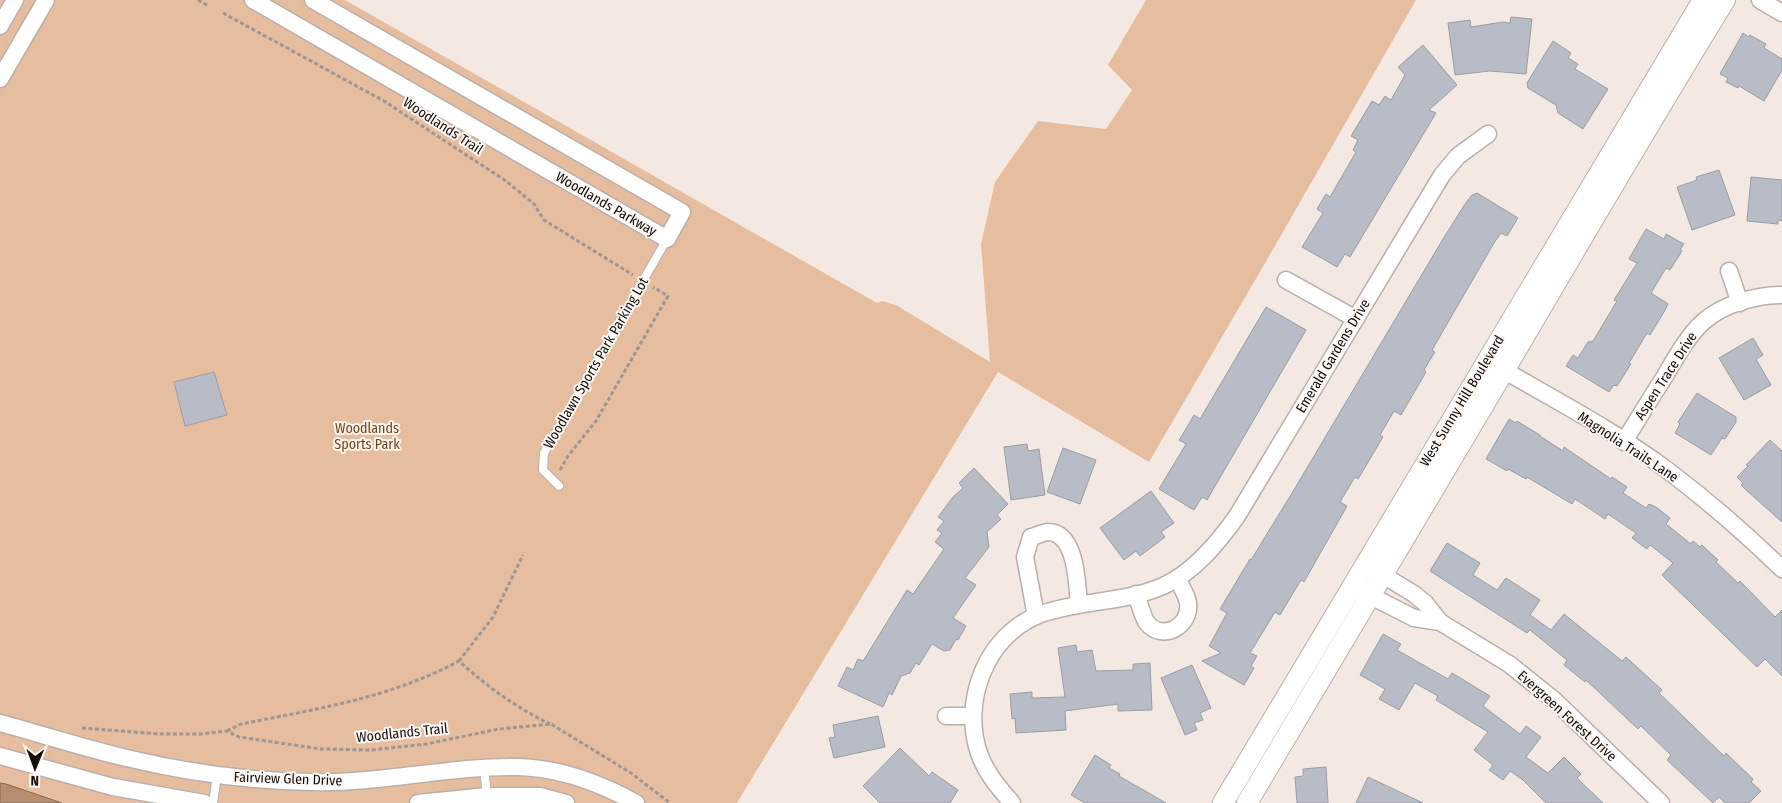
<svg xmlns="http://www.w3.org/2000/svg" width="1782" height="803" viewBox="0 0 1782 803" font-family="'Fira Sans Condensed',sans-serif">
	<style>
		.green { fill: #e7bda0 }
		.water { fill: #b68d70; stroke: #856752 }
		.building { fill: #b8bcc6; stroke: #9a9da7 }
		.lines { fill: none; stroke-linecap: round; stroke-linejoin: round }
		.service-casing { stroke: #baafa8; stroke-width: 10 }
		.minor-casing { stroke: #baafa8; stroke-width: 19 }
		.tertiary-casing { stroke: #baafa8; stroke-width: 22 }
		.path { stroke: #9e9691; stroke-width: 3; stroke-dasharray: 4 2.5; stroke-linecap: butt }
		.service { stroke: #fff; stroke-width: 8 }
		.minor { stroke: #fff; stroke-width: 16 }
		.tertiary { stroke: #fff; stroke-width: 20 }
		.labels { text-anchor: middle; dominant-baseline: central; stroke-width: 4; stroke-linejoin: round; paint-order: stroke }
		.street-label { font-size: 14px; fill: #120f0c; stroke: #fef7f3 }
		.park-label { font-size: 14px; fill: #774113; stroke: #fef7f3 }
	</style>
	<rect width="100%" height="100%" fill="#f4e9e2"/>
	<path class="green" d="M0,0H345L877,303L882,301L896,305L990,362L981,244L995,182L1038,121L1106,129L1132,90L1108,65L1146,0H1416L1268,258L1149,462L998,372L737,803H0Z"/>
	<path class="water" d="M0,783L6,784L62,803H0Z"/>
	<path class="building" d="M1511,17L1532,19L1526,74L1490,71L1455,75L1448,23L1470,20L1471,27L1503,22L1510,23Z
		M1743,33L1749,37L1750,35L1766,44L1764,48L1782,59V70L1764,101L1739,86L1738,88L1726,82L1728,78L1720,74Z
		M1553,41L1571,53L1568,58L1578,64L1575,69L1608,89L1583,129L1558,113L1556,105L1528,88L1527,83Z
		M1423,45L1457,85L1429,110L1436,113L1427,128L1350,257L1345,254L1337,267L1302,247L1323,213L1317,209L1326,194L1330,197L1356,152L1353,150L1358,140L1351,136L1372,101L1379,105L1385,96L1391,100L1405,75L1398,67Z
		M1719,170L1735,215L1692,230L1677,187L1697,180L1696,177Z
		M1751,177L1782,180V221L1778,220V224L1747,221Z
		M1477,193L1518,218L1507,236L1501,233L1494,243L1432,350L1435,352L1424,370L1426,372L1401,415L1394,411L1380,435L1383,437L1358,479L1355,477L1340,502L1347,506L1304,582L1301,580L1280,615L1275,612L1250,653L1257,656L1251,666L1254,668L1244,685L1202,661L1221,653L1209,646L1227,613L1220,609L1250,559L1251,560L1292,493L1443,239L1465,204L1472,195Z
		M1646,229L1664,239L1666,234L1684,244L1680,250L1682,251L1670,270L1666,268L1651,293L1668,304L1664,312L1650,335L1647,333L1629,363L1631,364L1617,386L1614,385L1609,392L1566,366L1573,355L1578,358L1588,342L1593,341L1617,301L1614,300L1637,263L1629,259Z
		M1266,307L1306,330L1207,500L1202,497L1194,510L1159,489L1186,444L1179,440L1189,424L1194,415L1200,419Z
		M1753,338L1763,355L1756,359L1771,385L1744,400L1719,358Z
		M214,372L227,415L185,426L174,382Z
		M1697,393L1736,417V422L1725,439L1722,438L1711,455L1675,433L1680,424L1678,422Z
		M1509,419L1516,423L1517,421L1540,435V436L1563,451L1564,447L1611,479L1612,477L1627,487L1623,493L1646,508L1649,504L1656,507L1670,518L1666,524L1691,544L1693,541L1700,547L1702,545L1718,560L1716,562L1738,583L1740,581L1775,617L1782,610V676L1765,659L1757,667L1662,575L1673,563L1650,545L1647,549L1632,538L1636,533L1608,514L1605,519L1575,499L1572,504L1527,477L1526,479L1508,469L1507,471L1486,459Z
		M1770,440L1782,451V522L1746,490L1741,485L1743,483L1737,477L1748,466L1746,465Z
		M1027,444L1028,451L1039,449L1045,495L1011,500L1004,447Z
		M1063,448L1096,460L1080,504L1047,492Z
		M974,468L1008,504L997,515L1001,519L987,532L989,547L965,578L976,585L953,618L966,626L958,640L956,639L950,650L944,651L932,644L919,665L916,663L910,673L901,676L892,695L889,693L883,707L838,686L847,667L853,670L858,659L863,661L907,590L913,594L944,549L935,542L942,533L937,530L944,521L938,517L953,497L963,488L959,483Z
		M1151,491L1174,523L1161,532L1165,537L1140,556L1136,551L1124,560L1100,528Z
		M1447,543L1480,563L1473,575L1497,590L1506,578L1540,600L1530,615L1551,630L1564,614L1622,661L1626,657L1662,690L1659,693L1724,756L1726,753L1753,779L1751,782L1761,791L1749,803H1725L1719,797L1713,803L1667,760L1671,755L1641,726L1638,729L1586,680L1585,682L1564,665L1567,660L1530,630L1527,633L1430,571Z
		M1383,634L1401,644L1397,650L1448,679L1452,673L1490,696L1483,706L1520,734L1526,726L1541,737L1526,757L1548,773L1564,757L1581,774L1577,778L1603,803H1546L1523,780L1510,771L1503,780L1489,770L1493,765L1474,750L1488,732L1436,700L1438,696L1415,683L1399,710L1379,699L1385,689L1360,675Z
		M1076,645L1077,652L1092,650L1096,671L1133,670V664L1150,663L1152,710L1118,711V704L1065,711L1066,730L1016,733L1015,718L1012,719L1010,694L1032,692V698L1065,697L1058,648Z
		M1192,665L1211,708L1200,713L1203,720L1194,723L1197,730L1185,735L1161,678Z
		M878,716L885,747L834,758L829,738L835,737L833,725Z
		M900,748L929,776L932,772L958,790L950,803H880L863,786Z
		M1095,755L1111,765L1109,768L1120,774L1119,776L1166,803H1085L1071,795Z
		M1326,767L1328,803H1297L1295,777L1303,776V769Z
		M1368,777L1423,803H1356Z"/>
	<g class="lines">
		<defs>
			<path id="service" d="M559,486L543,470L544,453L667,239
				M484,768L487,796
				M213,803L217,775"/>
			<path id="minor" d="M253,0L667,239L682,212L313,0
				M1760,0L1782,13
				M0,26L15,0
				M0,79L46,0
				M1729,271L1740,303
				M1286,280L1356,319
				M1495,365C1551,398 1615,431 1667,470C1707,500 1746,534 1782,569
				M1624,442C1637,420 1651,398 1665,376C1676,357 1687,337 1703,322C1723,304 1756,295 1782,295
				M1373,569L1414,594L1425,603L1440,622L1509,664L1554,700L1661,803
				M1359,590L1414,618L1440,622
				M1136,594C1139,602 1143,618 1147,623C1163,642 1191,626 1188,603C1187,595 1180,585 1177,578
				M1036,616L1025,557L1031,537C1036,536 1042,533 1047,532C1077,531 1077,585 1079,605
				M946,716H973
				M0,723C44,735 87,749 131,759C190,773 251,781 311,782C380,784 449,766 518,767C559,768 600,783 636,803
				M0,756L113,787L204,803
				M418,803L487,796H540L566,803
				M1012,803C999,788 987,774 980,756C960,703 986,634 1041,614C1081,600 1124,603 1163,586C1194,572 1218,543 1237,516L1442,175L1458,156L1488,134"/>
			<path id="tertiary" d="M1223,803L1703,0
				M1247,803C1332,659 1419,516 1504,371C1577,247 1649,123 1725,0"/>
		</defs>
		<use href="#service" class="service-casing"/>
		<use href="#minor" class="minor-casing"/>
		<use href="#tertiary" class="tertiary-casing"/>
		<path class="path" d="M198,0L207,5
			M223,13L384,101L506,181L534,204L544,220L633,275
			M560,470L568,456L596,421L668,296L653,287
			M459,661L493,617L523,555
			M82,728L161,734H200L227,731L239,737L321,749L371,750L426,744L499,729L551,724L631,773L670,803
			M227,731L241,724C317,709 390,698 459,661C486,686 517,708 550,724"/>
		<use href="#service" class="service"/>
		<use href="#minor" class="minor"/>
		<use href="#tertiary" class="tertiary"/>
	</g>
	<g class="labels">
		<g class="street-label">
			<text transform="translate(443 126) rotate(33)">Woodlands Trail</text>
			<text transform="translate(606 204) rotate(30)">Woodlands Parkway</text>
			<text transform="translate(1333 356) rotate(-59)">Emerald Gardens Drive</text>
			<text transform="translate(596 363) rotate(-60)">Woodlawn Sports Park Parking Lot</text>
			<text transform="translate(1666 376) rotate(-57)">Aspen Trace Drive</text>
			<text transform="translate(1462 401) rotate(-59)">West Sunny Hill Boulevard</text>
			<text transform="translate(1628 447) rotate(33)">Magnolia Trails Lane</text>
			<text transform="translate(1567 716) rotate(42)">Evergreen Forest Drive</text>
			<text transform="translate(402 733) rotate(-6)">Woodlands Trail</text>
			<text transform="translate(288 779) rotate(2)">Fairview Glen Drive</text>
		</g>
		<g class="park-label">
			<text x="367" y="428">Woodlands<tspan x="367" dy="16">Sports Park</tspan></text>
		</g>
	</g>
	<g transform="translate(35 768) rotate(181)" stroke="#fef7f3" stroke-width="4" paint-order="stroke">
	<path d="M0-4L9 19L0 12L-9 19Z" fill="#120f0c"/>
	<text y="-8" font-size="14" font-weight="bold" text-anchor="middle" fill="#120f0c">N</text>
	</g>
</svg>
